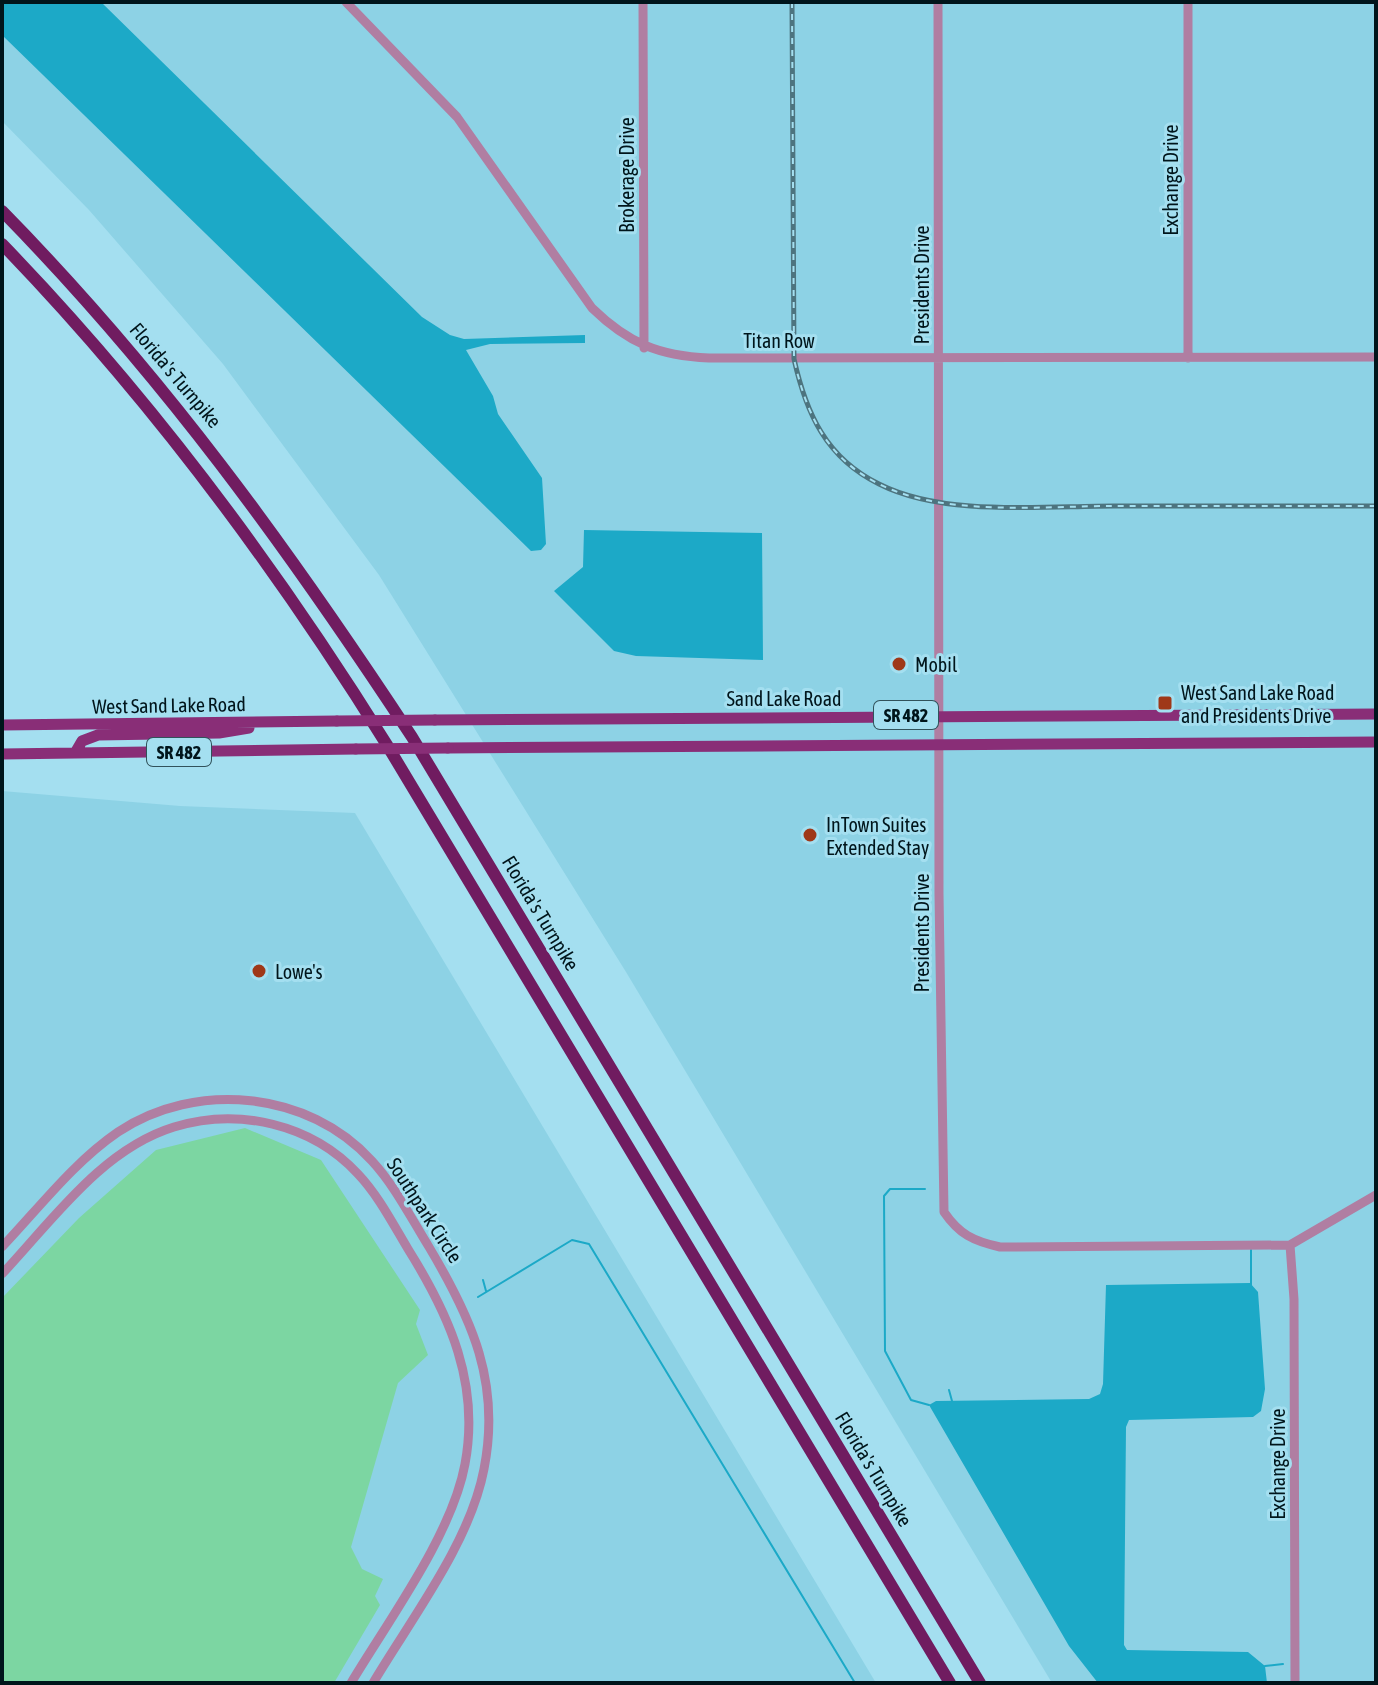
<svg xmlns="http://www.w3.org/2000/svg" width="1378" height="1685" viewBox="0 0 1378 1685" font-family="'Asap Condensed',sans-serif">
	<style>
		.built { fill: #8dd2e5 }
		.green { fill: #7cd6a2 }
		.water { fill: #1ca9c7 }
		.lines { fill: none; stroke-linecap: round; stroke-linejoin: round }
		.stream { stroke: #1ca9c7; stroke-width: 2 }
		.minor { stroke: #b07ea2; stroke-width: 9 }
		.major { stroke: #892e77; stroke-width: 11 }
		.highway { stroke: #701c60; stroke-width: 12 }
		.rail-casing { stroke: #4d747f; stroke-width: 5 }
		.rail { stroke: #a4dff0; stroke-width: 2; stroke-dasharray: 6; stroke-linecap: butt }
		.major-bridge { stroke: #892e77; stroke-width: 11 }
		.poi-dot { fill: #9f3818; stroke: #a4dff0; stroke-width: 3 }
		.labels { text-anchor: middle; dominant-baseline: central; stroke-width: 6; stroke-linejoin: round; paint-order: stroke }
		.shield { fill: #a4dff0; stroke: #31525b; stroke-width: 2 }
		.shield-label { font-size: 18px; font-weight: bold; fill: #00151b }
		.street-label { font-size: 20px; fill: #00151b; stroke: #a4dff0 }
		.poi-label { font-size: 20px; fill: #00151b; stroke: #a4dff0; text-anchor: start }
	</style>
	<rect width="100%" height="100%" fill="#a4dff0"/>
	<path class="built" d="M2,2H1376V1683H1052L626,972L379,575L223,364L89,210L2,121Z
		M2,791L180,806L355,813L876,1683H2Z"/>
	<path class="green" d="M245,1128L321,1160L420,1310L416,1324L428,1355L398,1383L351,1547L362,1569L383,1579L375,1596L380,1605L334,1683H2V1298L79,1218L156,1150Z"/>
	<path class="water" d="M2,2H101L422,317L450,335L464,339L585,335V343L490,344L466,350L493,396L498,414L542,478L546,544L541,550L531,551L2,35Z
		M584,530L762,533L763,660L636,656L614,651L554,591L583,567Z
		M1250,1283L1258,1292L1265,1389L1261,1411L1253,1417L1129,1420L1126,1427L1124,1645L1127,1650L1248,1652L1265,1666L1267,1683H1098L1069,1646L929,1405L936,1401L1089,1399L1100,1394L1103,1384L1106,1285Z"/>
	<g class="lines">
		<path class="stream" d="M925,1189H890L884,1196L885,1351L911,1400L929,1405
			M1251,1250V1285
			M483,1280L486,1291
			M478,1297L572,1240L589,1244L855,1683
			M949,1390L952,1401
			M1265,1666L1283,1664"/>
		<path class="minor" d="M346,2L457,117L592,308C628,343 659,356 709,358L1376,357
			M643,2L644,348
			M938,2L939,894L944,1212C959,1234 973,1241 1000,1247L1290,1245L1376,1195
			M1188,2V358
			M1290,1245L1294,1299L1295,1683
			M2,1247C39,1208 74,1162 118,1132C196,1080 309,1091 372,1161C395,1186 411,1218 429,1247C472,1319 501,1383 484,1469C470,1543 411,1619 373,1683
			M2,1274C52,1221 102,1149 174,1127C238,1107 312,1124 358,1174C378,1195 393,1224 408,1249C450,1316 480,1384 465,1464C452,1535 388,1621 351,1683"/>
		<path class="major" d="M435,720L1376,714
			M2,725L337,721
			M448,748L1376,742
			M75,753L82,741L98,735L219,733L249,728
			M2,754L356,749"/>
		<path class="highway" d="M2,211C162,374 287,547 412,737L980,1683
			M2,244C149,396 275,565 387,745L950,1683"/>
		<defs>
			<path id="rail" d="M792,2L794,359C806,413 826,458 879,484C944,517 1043,506 1114,506C1201,506 1289,506 1376,506"/>
		</defs>
		<use href="#rail" class="rail-casing"/>
		<use href="#rail" class="rail"/>
		<path class="major-bridge" d="M337,721L435,720
			M356,749L448,748"/>
	</g>
	<g class="poi-dot">
		<circle cx="899" cy="664" r="8"/>
		<rect x="1157" y="695" width="16" height="16" rx="4"/>
		<circle cx="810" cy="835" r="8"/>
		<circle cx="259" cy="971" r="8"/>
	</g>
	<g class="labels">
		<g class="shield">
			<rect x="874" y="701" width="64" height="28" rx="6"/>
			<rect x="147" y="738" width="64" height="28" rx="6"/>
		</g>
		<g class="shield-label">
			<text x="906" y="715">SR 482</text>
			<text x="179" y="752">SR 482</text>
		</g>
		<g class="street-label">
			<text transform="translate(626 175) rotate(-90)">Brokerage Drive</text>
			<text transform="translate(1170 180) rotate(-90)">Exchange Drive</text>
			<text transform="translate(921 285) rotate(-90)">Presidents Drive</text>
			<text x="779" y="340">Titan Row</text>
			<text transform="translate(176 375) rotate(50)">Florida's Turnpike</text>
			<text x="784" y="698">Sand Lake Road</text>
			<text transform="translate(169 705) rotate(-1)">West Sand Lake Road</text>
			<text transform="translate(541 913) rotate(59)">Florida's Turnpike</text>
			<text transform="translate(921 933) rotate(-90)">Presidents Drive</text>
			<text transform="translate(425 1210) rotate(57)">Southpark Circle</text>
			<text transform="translate(1277 1464) rotate(-90)">Exchange Drive</text>
			<text transform="translate(874 1469) rotate(59)">Florida's Turnpike</text>
		</g>
		<g class="poi-label">
			<text x="915" y="664">Mobil</text>
			<text x="1181" y="692">West Sand Lake Road<tspan x="1181" dy="23">and Presidents Drive</tspan></text>
			<text x="826" y="824">InTown Suites<tspan x="826" dy="23">Extended Stay</tspan></text>
			<text x="275" y="971">Lowe's</text>
		</g>
	</g>
	<rect width="1378" height="1685" fill="none" stroke="#00151b" stroke-width="8"/>
</svg>
